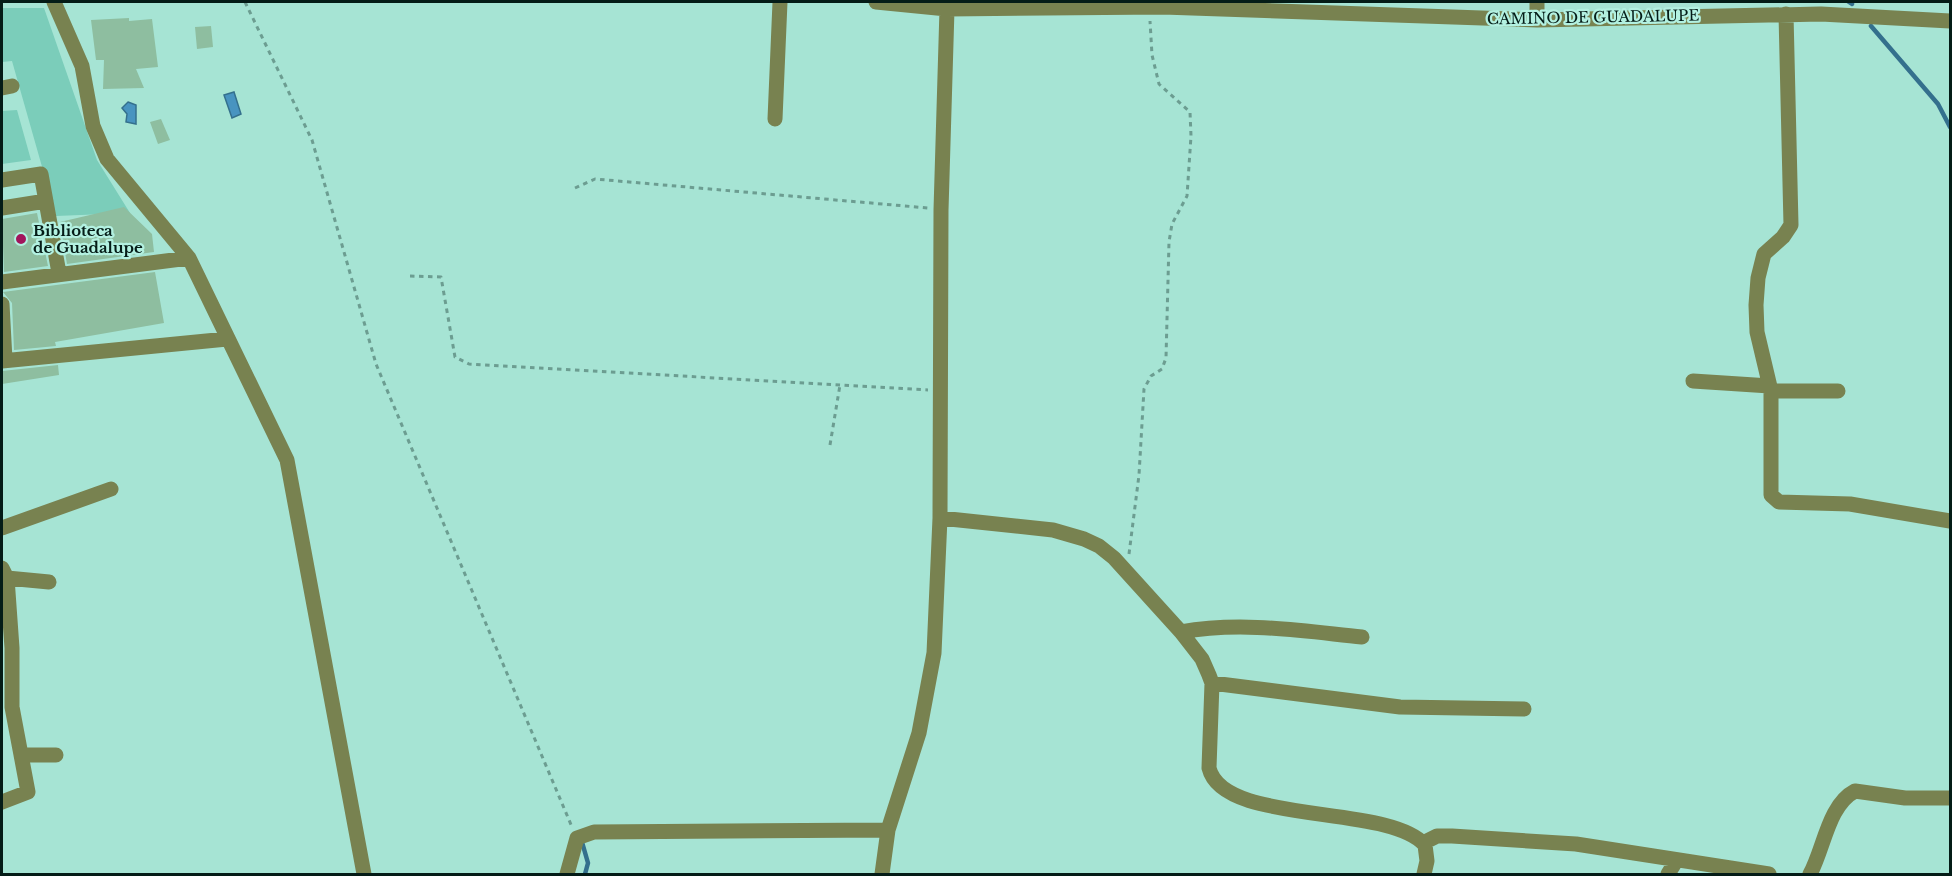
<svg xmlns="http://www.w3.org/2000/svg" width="1952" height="876" viewBox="0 0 1952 876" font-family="'Libre Baskerville',serif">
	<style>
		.green { fill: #7bcdba }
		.water { fill: #4894c0; stroke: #34708d; stroke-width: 1.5 }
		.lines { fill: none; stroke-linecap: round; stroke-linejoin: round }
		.stream { stroke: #34708d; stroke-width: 4.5 }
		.building { fill: #8ebea0 }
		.path { stroke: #6c9d91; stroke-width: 3; stroke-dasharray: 4.5 4.5; stroke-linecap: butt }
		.minor { stroke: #788250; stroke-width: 15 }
		.poi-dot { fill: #a2155c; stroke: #b3f1e1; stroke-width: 2 }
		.labels { text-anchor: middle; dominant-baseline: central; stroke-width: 4.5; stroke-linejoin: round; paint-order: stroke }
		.street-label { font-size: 15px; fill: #041c17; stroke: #b3f1e1 }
		.poi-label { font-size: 15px; font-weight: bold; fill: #041c17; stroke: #b3f1e1; text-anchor: start }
	</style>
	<rect width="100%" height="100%" fill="#a6e4d4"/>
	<path class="green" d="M2,8H44L97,160L130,213L56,216L12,61L2,62Z
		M17,110L31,160L2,164V111Z"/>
	<path class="water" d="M234,92L241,114L232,118L224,95Z
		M128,102L136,105V124L126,122L127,114L122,108Z"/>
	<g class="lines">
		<path class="stream" d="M1849,2L1852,4
			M1871,26L1938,104L1950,127
			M582,842L588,863L585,874"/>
	</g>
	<path class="building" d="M129,18V21L152,19L158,67L136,69L144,88L103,89L104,60H96L91,20Z
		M211,26L213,47L197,49L195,27Z
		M161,119L170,140L158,144L150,122Z
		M124,207L152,234L154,252L67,264L60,222Z
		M37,213L48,266L4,272L2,219Z
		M155,272L164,323L55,342L56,346L14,350L12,303L3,292Z
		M58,365L59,375L2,384V371Z"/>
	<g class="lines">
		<path class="path" d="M245,2L312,140L376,364L572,827
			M575,188L595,179L928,208
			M410,276L441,277L455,357L469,364L928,390
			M830,445L840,385
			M1129,554L1139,475L1144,389L1151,376L1162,369L1166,358L1169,242L1172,224L1187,196L1191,136L1190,112L1159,84L1152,55L1150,21"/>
		<path class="minor" d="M54,2L82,66L93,126L107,159L189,258L287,460L364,874
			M876,2L947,9L1163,7L1537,20L1821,14L1950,21
			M1786,14L1791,225L1783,237L1764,254L1758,278L1756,305L1757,332L1771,391V495L1779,502L1850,504L1950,521
			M1537,20V2
			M2,88L12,86
			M775,119L780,2
			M2,180L41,174L59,273
			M2,208L46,201
			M2,282L189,258
			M2,304L5,360
			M2,361L227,339
			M1693,381L1770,386
			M1771,391H1838
			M940,518L1053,530L1084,539L1099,546L1114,558L1181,632L1202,659L1209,675L1212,683L1209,768C1223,826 1388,803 1425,845L1427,861L1424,874
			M2,528L111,489
			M2,568L7,578L12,648V707L28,792L2,802
			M7,578L49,582
			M1181,632C1241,621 1302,631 1362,637
			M1212,683L1400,707L1524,709
			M22,755H56
			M1423,843L1437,836H1452L1576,844L1769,874
			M567,874L577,838L594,832L888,830
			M882,874L888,830L919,733L934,653L940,518L941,210L947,9
			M1668,874L1676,861
			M1810,874C1824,849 1828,805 1855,791L1905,798H1950"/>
	</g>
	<circle class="poi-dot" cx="21" cy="239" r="6"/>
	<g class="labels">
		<g class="street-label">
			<text transform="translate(1593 17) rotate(-1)">CAMINO DE GUADALUPE</text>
		</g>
		<g class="poi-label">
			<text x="33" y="230">Biblioteca<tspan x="33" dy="17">de Guadalupe</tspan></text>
		</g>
	</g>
	<rect width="1952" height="876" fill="none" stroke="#041c17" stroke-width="6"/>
</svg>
